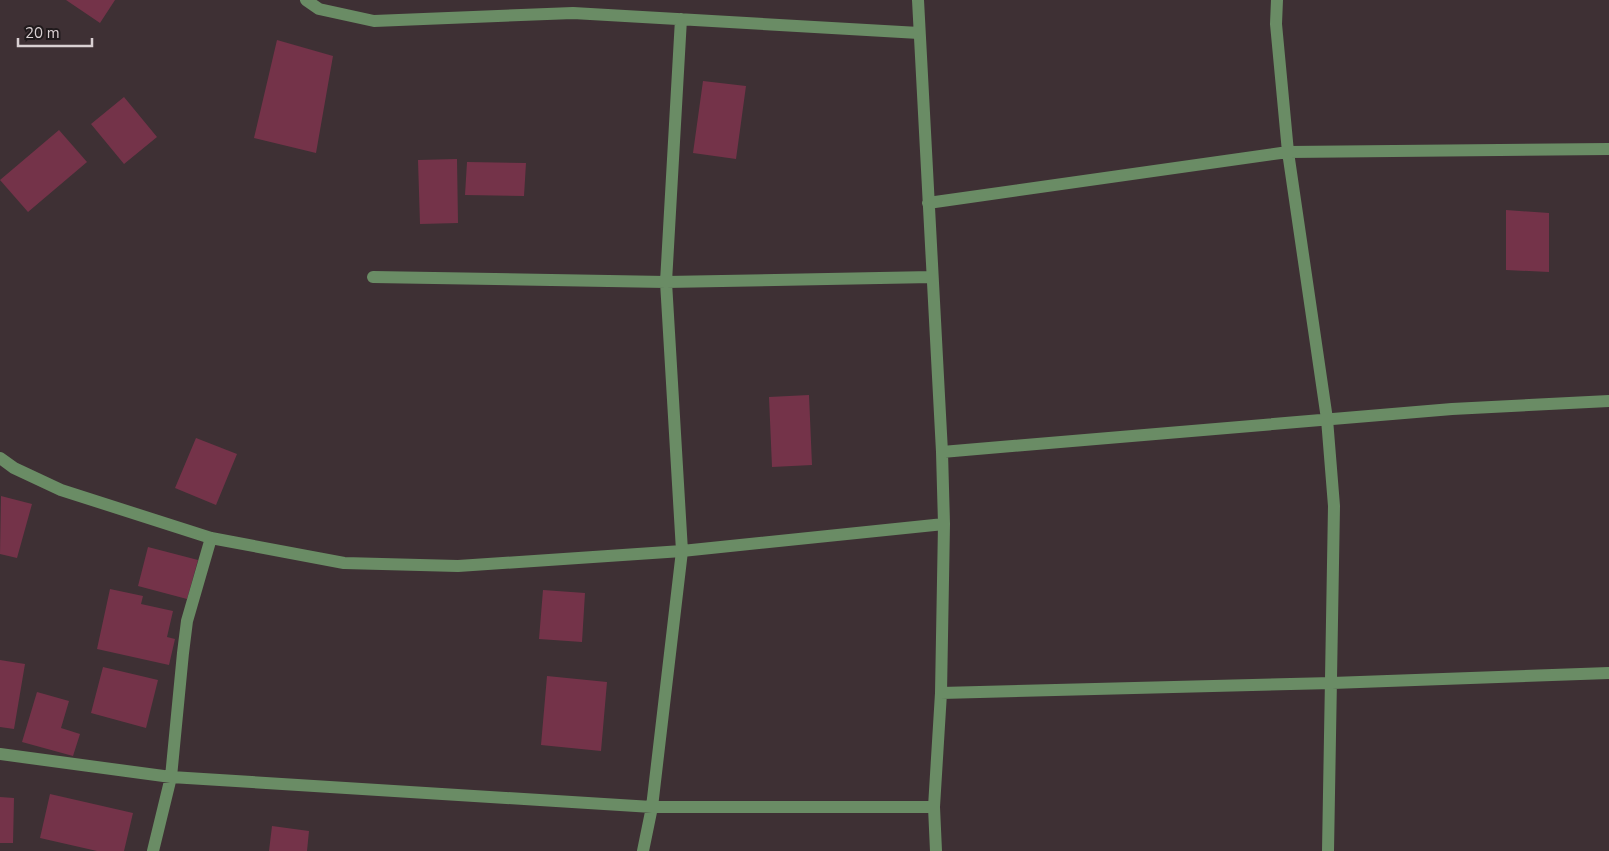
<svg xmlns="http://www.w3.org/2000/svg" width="1609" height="851" viewBox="0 0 1609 851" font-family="'Nunito Sans',sans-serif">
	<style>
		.building { fill: #743349 }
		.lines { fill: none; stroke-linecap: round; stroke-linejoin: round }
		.minor { stroke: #6a8c65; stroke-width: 12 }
	</style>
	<rect width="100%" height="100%" fill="#3e3034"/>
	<path class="building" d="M66,0H115L100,23Z
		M277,40L333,56L316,153L254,138Z
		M703,81L746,86L736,159L693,153Z
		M124,97L157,137L124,164L91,124Z
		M59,130L87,162L28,212L0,180Z
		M457,159L458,223L420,224L418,160Z
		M467,162L526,163L524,196L465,195Z
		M1506,210L1549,213V272L1506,270Z
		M809,395L812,465L772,467L769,397Z
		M196,438L237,454L216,505L175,488Z
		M1,496L32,504L17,558L0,554Z
		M148,547L198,560L187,599L138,586Z
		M110,589L143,596L141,604L173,611L167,637L175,639L169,665L97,649Z
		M543,590L585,593L582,642L539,639Z
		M0,660L25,664L14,729L0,727Z
		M103,667L158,680L146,728L91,713Z
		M547,676L607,682L601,751L541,745Z
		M37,692L69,701L61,728L80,734L73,756L22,742Z
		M50,794L133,813L124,851H97L40,838Z
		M0,797L14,798L13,843H0Z
		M272,826L309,831L307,851H269Z"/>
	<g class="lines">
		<path class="minor" d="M306,0L319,9L374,21L573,13L919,33
			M918,0L942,452L944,524L941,693L934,807L936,851
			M1277,0L1276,24L1288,152L1327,419L1334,506L1328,851
			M928,203L1288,152L1609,149
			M373,277L666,282L932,277
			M942,452L1452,409L1609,401
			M0,458L14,468L61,490L211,538L344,563L458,566L682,551L944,524
			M941,693L1332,683L1609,673
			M0,754L171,777L652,807H934
			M153,851L171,777L183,653L187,621L211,538
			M643,851L652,807L682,551L666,282L681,19"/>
	</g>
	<path d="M18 38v8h74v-8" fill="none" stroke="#d9d0d2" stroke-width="2.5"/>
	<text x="25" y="38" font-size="15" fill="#d9d0d2" stroke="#201a1c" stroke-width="4" paint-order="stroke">20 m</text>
</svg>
